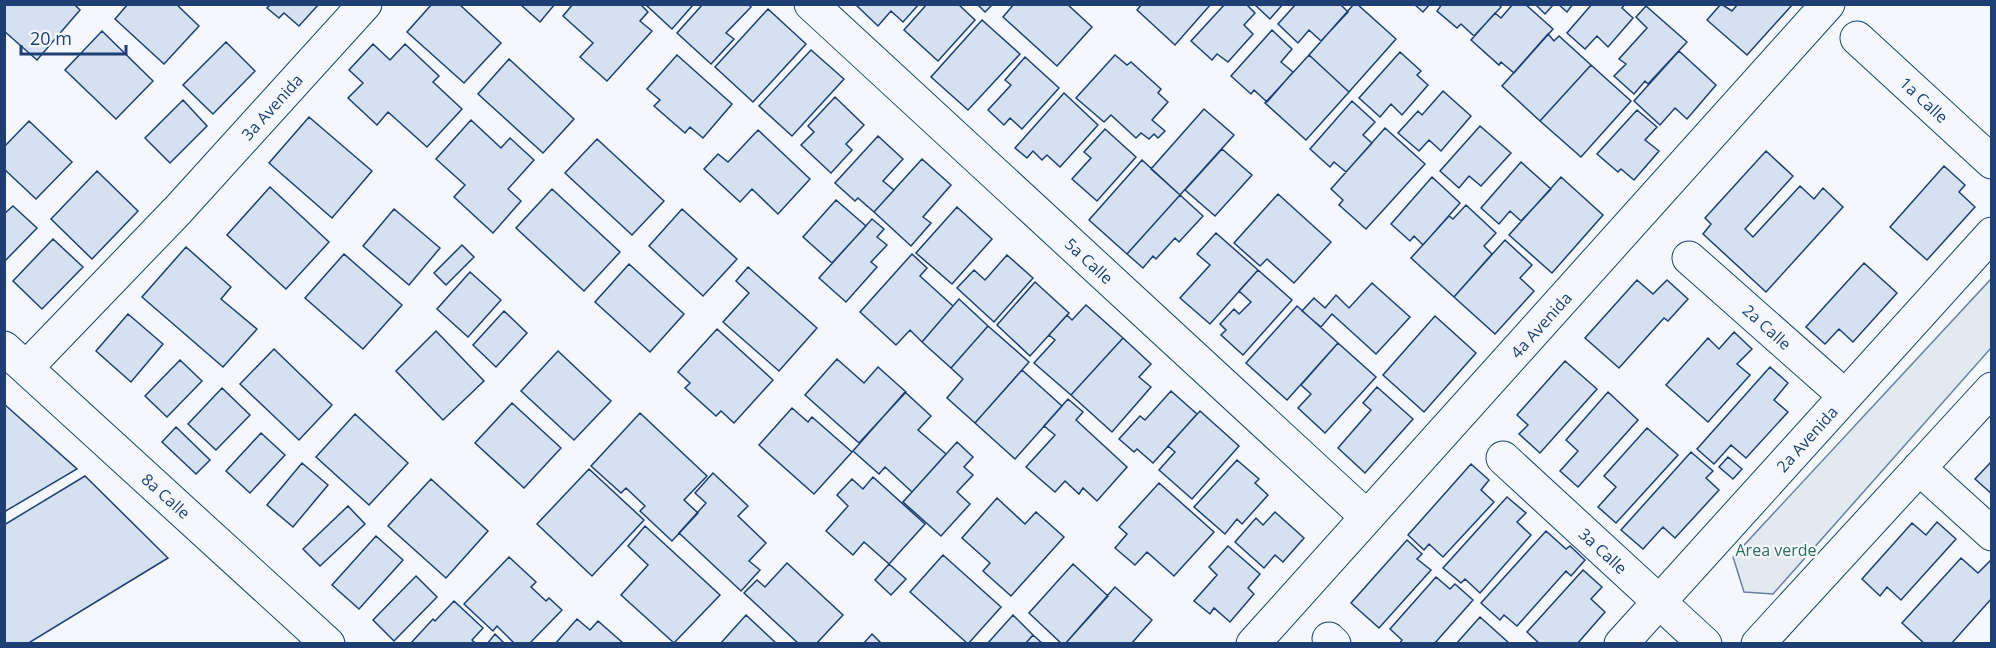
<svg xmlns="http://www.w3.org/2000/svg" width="1996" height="648" viewBox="0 0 1996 648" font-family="'Open Sans',sans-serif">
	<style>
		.green { fill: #e3e9f0; stroke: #687fa3; stroke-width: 1.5 }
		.building { fill: #d5e0f0; stroke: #1d3f73; stroke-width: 1.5 }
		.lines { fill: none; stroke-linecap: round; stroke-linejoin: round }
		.minor-casing { stroke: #1d3f73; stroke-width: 35 }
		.minor { stroke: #f4f7fb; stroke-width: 33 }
		.labels { text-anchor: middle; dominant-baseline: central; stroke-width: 4.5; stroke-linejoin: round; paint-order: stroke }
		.street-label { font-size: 16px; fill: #1d3f73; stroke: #f4f7fb }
		.park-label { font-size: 16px; fill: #2c6c60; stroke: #f4f7fb }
	</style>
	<rect width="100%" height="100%" fill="#f4f7fb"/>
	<path class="green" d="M1991,279V348L1773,594L1744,592L1733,557Z"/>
	<path class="building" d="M4,4H74L80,10L37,60L4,31Z
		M128,4H176L199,26L164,64L115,19Z
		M271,4H319L299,26L284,13L279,18L267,8Z
		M432,4H459L501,43L464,83L407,32Z
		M520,4H555L540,22Z
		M573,4H640L648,12L640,21L652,31L607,81L580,57L593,43L563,16Z
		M645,4H692L693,5L672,29Z
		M703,4H748L751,7L726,33L734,39L711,64L677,33Z
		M855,4H919L903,22L891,11L878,26Z
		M927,4H958L975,20L938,61L904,30Z
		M977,4H993L985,12Z
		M1014,4H1067L1092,27L1057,66L1003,17Z
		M1142,4H1211L1175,45L1137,10Z
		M1225,4H1246L1255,13L1244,25L1253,34L1228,62L1217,54L1212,60L1191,41Z
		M1254,4H1283L1270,19Z
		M1296,4H1340L1348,12L1321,41L1309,30L1298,43L1278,24Z
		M1354,4H1357L1396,39L1349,92L1309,55Z
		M1414,4H1430L1423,12Z
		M1442,4H1498L1501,7L1474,36L1461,24L1457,28L1437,11Z
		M1513,4H1525L1553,29L1514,73L1501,62L1499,65L1471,40L1495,13L1501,18Z
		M1535,4H1554L1545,14Z
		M1558,4H1573L1567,12Z
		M1592,4H1625L1622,8L1633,18L1608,47L1597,36L1585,49L1567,33Z
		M1721,4L1732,11L1738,4H1793L1747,55L1707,20Z
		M1646,6L1687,42L1648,84L1645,81L1634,94L1614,76L1626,64L1619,59L1647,28L1636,17Z
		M768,9L806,44L753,102L715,67Z
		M982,20L1020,54L968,110L931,77Z
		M1272,30L1292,49L1281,62L1293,72L1267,102L1254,90L1251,94L1231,76Z
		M102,31L153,81L116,119L65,70Z
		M1548,34L1554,41L1559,36L1591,65L1540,121L1502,86Z
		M226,42L255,71L213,114L183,85Z
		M373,44L390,60L405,44L439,76L433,82L462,109L427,147L388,112L377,125L348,98L363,83L349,70Z
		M811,50L844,79L792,136L759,106Z
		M1679,51L1716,85L1687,119L1675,108L1660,125L1634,101Z
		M1400,52L1421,71L1417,75L1428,85L1402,115L1391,104L1380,117L1359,98Z
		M677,55L732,104L703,138L690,127L685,133L654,106L660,100L647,89Z
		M1115,55L1127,65L1131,62L1161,89L1158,93L1168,102L1152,120L1165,131L1158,138L1154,134L1149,139L1141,133L1136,138L1111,115L1104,122L1076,98Z
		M1309,55L1349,92L1306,140L1265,103Z
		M1025,57L1059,88L1022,129L1010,118L1004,125L988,110L1011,85L1005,80Z
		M509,59L574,119L543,153L478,94Z
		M1591,65L1631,101L1581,157L1540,121Z
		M1443,91L1471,116L1441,151L1429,140L1419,151L1398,133L1418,111L1422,115Z
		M1064,93L1098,125L1060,167L1047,155L1042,160L1033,151L1027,158L1015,148Z
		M835,97L864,125L846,144L852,150L831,173L801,145L814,132L808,126Z
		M183,100L207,126L170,163L145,138Z
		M1352,101L1375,122L1363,135L1372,143L1346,172L1334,162L1330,167L1310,149Z
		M1204,109L1234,135L1180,195L1151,169Z
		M1637,110L1657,127L1645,140L1659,151L1634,180L1621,169L1618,172L1597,154Z
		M309,117L372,171L332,218L269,163Z
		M471,120L501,148L510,138L534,160L508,189L521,201L493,233L454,197L465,185L436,159Z
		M29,121L72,162L36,199L4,169V147Z
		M1480,126L1511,153L1481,186L1469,176L1459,188L1440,171Z
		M1385,128L1425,164L1366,229L1339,205L1343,200L1331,189Z
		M1105,129L1136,157L1097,201L1072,179L1091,158L1084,152Z
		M758,130L810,179L778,214L752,189L740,202L704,169L718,154L728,162Z
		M878,136L903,159L883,181L894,190L874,212L858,198L855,201L835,183Z
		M597,139L664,201L632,235L565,173Z
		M1222,149L1252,175L1215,216L1185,190Z
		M1766,151L1793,176L1745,229L1753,237L1800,186L1814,199L1823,188L1843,207L1766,292L1703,234L1711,224L1705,218Z
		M922,159L951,185L923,217L931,223L911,246L874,212Z
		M1142,160L1180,195L1127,254L1089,220Z
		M1521,162L1551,189L1521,221L1510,211L1499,224L1481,208Z
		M1944,166L1965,185L1959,192L1975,207L1927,260L1890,227Z
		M97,171L138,211L92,259L51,219Z
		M1432,177L1460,203L1423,245L1414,236L1410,241L1391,224Z
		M1561,177L1603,215L1552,273L1509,235Z
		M270,187L329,242L286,289L227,235Z
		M552,189L620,252L584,291L516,228Z
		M1278,194L1331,242L1294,283L1267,259L1260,266L1234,243Z
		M1180,195L1203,216L1179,242L1175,238L1156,259L1153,256L1143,268L1127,254Z
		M836,200L866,226L832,263L803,237Z
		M1466,205L1496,233L1484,246L1492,254L1454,297L1411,258L1449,216L1453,219Z
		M13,206L37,228L4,262V214Z
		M957,207L992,239L952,284L916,253Z
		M394,209L440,248L409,285L363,246Z
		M682,209L737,259L703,296L649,246Z
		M872,219L884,229L877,237L887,245L871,262L877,267L846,302L819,278Z
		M1216,233L1258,270L1210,324L1180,298L1210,265L1197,254Z
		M53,239L83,267L42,309L13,281Z
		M1505,240L1532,265L1520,278L1534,291L1495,334L1454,297Z
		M462,245L474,257L446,285L434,273Z
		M186,247L231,287L221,299L257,329L223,367L142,297Z
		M344,254L402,305L363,349L305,298Z
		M912,254L927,268L920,276L953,306L922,342L910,330L896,345L860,312Z
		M1007,255L1033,278L994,322L957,288L974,270L985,280Z
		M1864,263L1897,293L1853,342L1839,329L1825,344L1806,327Z
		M629,264L684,314L650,352L595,302Z
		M748,267L817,328L779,371L723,322L749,293L736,281Z
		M1258,270L1292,300L1243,355L1221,335L1226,330L1220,324L1234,309L1239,314L1251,302L1239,291Z
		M470,272L501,300L468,337L437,309Z
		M1637,280L1653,294L1667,280L1688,299L1668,321L1664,318L1619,368L1585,338Z
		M1035,282L1069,313L1030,356L997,325Z
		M1372,283L1410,317L1376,354L1332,314L1321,327L1302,311L1314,298L1325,308L1336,295L1349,308Z
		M959,299L988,326L951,368L922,342Z
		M1086,305L1123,338L1071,395L1034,363L1055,340L1049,335L1067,315L1072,320Z
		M1297,306L1338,343L1287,400L1246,363Z
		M504,311L527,333L496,367L473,345Z
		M128,314L163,344L131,382L96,351Z
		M1435,316L1476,353L1424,412L1383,375Z
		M988,326L1029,362L975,423L947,398L963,379L951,368Z
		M717,329L773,380L734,423L721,411L716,416L685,388L690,383L678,372Z
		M436,331L484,381L443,420L396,371Z
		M1734,332L1752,349L1737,364L1750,375L1708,422L1666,385L1708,338L1719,349Z
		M1123,338L1151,364L1139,377L1151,387L1112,432L1071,395Z
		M1338,343L1376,377L1325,433L1298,408L1311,394L1301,385Z
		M274,349L332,405L299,440L240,384Z
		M558,351L611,401L574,440L521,391Z
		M837,359L864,383L878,367L906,392L859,443L805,395Z
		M180,360L202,381L167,417L145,396Z
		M1565,361L1597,389L1540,453L1519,434L1528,425L1517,415Z
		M1770,367L1788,383L1774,400L1788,412L1746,458L1731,445L1714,464L1697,449Z
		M1022,370L1062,406L1015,459L975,423Z
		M1377,387L1413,419L1365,473L1338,448L1371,410L1363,403Z
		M222,388L250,415L216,450L188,424Z
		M1171,391L1197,414L1153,463L1137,449L1134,452L1119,439L1140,416L1145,420Z
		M905,392L931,416L918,430L946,454L912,492L885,467L879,474L853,451Z
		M1608,392L1638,420L1578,487L1560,471L1578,451L1566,440Z
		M1068,399L1083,412L1076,420L1127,467L1097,501L1083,488L1079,494L1065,481L1055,492L1026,467L1055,435L1044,426Z
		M512,403L561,448L524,488L475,443Z
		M4,404L77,469L4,512Z
		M792,408L808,422L812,417L852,452L814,494L759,445Z
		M1200,411L1239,446L1192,499L1159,470L1175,452L1168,446Z
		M640,413L707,476L684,500L698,513L672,541L640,511L645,506L626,488L621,493L591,466Z
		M355,414L408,463L369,505L316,457Z
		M176,427L210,460L196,474L162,442Z
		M1647,428L1678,455L1616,523L1598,507L1616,487L1604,476Z
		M261,433L285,455L250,493L226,471Z
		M957,442L973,457L964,467L973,475L957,492L970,504L941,536L903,502Z
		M1691,452L1713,471L1706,478L1719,490L1675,538L1663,527L1643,549L1621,530Z
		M1728,457L1742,469L1733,479L1719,467Z
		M1237,460L1259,479L1255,483L1268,495L1242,524L1237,519L1225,534L1194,507Z
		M1992,461V494L1975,479Z
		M302,463L328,485L293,527L267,505Z
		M1471,464L1489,480L1481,490L1494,502L1443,557L1429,544L1424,550L1408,535Z
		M589,469L644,520L592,576L537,524Z
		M713,473L748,506L738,516L766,543L749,561L760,570L741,591L679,533L706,503L695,493Z
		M85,476L168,558L27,644H4V525Z
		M873,477L925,524L889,564L864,542L853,555L826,531L848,506L837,495L852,479L863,489Z
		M431,479L488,531L446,578L388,526Z
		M1159,483L1214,532L1174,576L1147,552L1135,565L1115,548L1127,534L1119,527Z
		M1507,497L1526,513L1517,522L1531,535L1480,593L1465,579L1461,583L1443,568Z
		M997,498L1025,524L1036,512L1064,537L1011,596L983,571L990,563L962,538Z
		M348,506L365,524L320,566L303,549Z
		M1275,512L1304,538L1283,562L1275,555L1264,568L1235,542L1256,518L1263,525Z
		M1937,522L1956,539L1901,600L1887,587L1880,596L1862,579L1912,523L1926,535Z
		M645,526L720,595L674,643L621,595L648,565L628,546Z
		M1546,531L1566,549L1570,546L1585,560L1571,576L1566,571L1517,626L1504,615L1500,620L1481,603Z
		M376,536L403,560L359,609L332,585Z
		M1407,540L1422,554L1417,559L1431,570L1379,628L1351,603Z
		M1228,546L1260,574L1248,588L1254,594L1230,622L1214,608L1210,614L1194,601L1217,575L1209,567Z
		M943,555L1001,607L968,644L910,592Z
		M509,557L536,582L531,587L546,601L549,598L562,610L529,644H515L497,626L493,631L464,604Z
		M1961,558L1978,573L1990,561L1992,562V598L1951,644H1925L1902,623Z
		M787,563L843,615L816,644H799L744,593L757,580L765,587Z
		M889,564L906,579L891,595L875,580Z
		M1073,564L1108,596L1065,644H1062L1029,613Z
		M1583,570L1602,587L1591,599L1605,612L1577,644H1540L1527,632Z
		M416,576L437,597L394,641L373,620Z
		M1436,577L1450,589L1455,584L1473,600L1434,644H1399L1402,640L1390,629Z
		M1115,587L1152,620L1131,644H1065Z
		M454,601L483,628L472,640L476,644H410L433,619L435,621Z
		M746,615L777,644H720Z
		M1013,615L1033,635L1025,644H987Z
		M1480,617L1509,643L1508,644H1456Z
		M577,619L590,630L598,621L623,643L555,644Z
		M495,634L505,644H487Z
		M872,634L882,644H863Z
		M1033,635L1043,644H1025Z"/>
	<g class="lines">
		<defs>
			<path id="minor" d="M811,4L1367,517
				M1857,38L1992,162
				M1689,258L1845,396
				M4,348L328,644
				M26,368L178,210L365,4
				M1503,458L1705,644
				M1919,468L1992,534
				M1329,639L1334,644
				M1253,644L1828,4
				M1621,644L1992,234
				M1758,644L1992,389"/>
		</defs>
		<use href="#minor" class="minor-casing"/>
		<use href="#minor" class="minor"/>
	</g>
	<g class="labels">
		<g class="street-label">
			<text transform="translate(1924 100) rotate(43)">1a Calle</text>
			<text transform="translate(272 107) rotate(-48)">3a Avenida</text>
			<text transform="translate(1089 261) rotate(43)">5a Calle</text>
			<text transform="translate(1541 325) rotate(-48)">4a Avenida</text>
			<text transform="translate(1767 327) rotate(42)">2a Calle</text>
			<text transform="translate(1807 439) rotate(-48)">2a Avenida</text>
			<text transform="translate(166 496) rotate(42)">8a Calle</text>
			<text transform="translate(1603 551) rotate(43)">3a Calle</text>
		</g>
		<g class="park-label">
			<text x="1776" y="550">Area verde</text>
		</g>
	</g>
	<rect width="1996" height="648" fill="none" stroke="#1d3f73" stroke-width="12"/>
	<path d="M21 45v9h105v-9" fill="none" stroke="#1d3f73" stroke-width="3"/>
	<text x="30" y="45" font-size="18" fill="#1d3f73" stroke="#f4f7fb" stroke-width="4.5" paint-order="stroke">20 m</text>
</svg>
